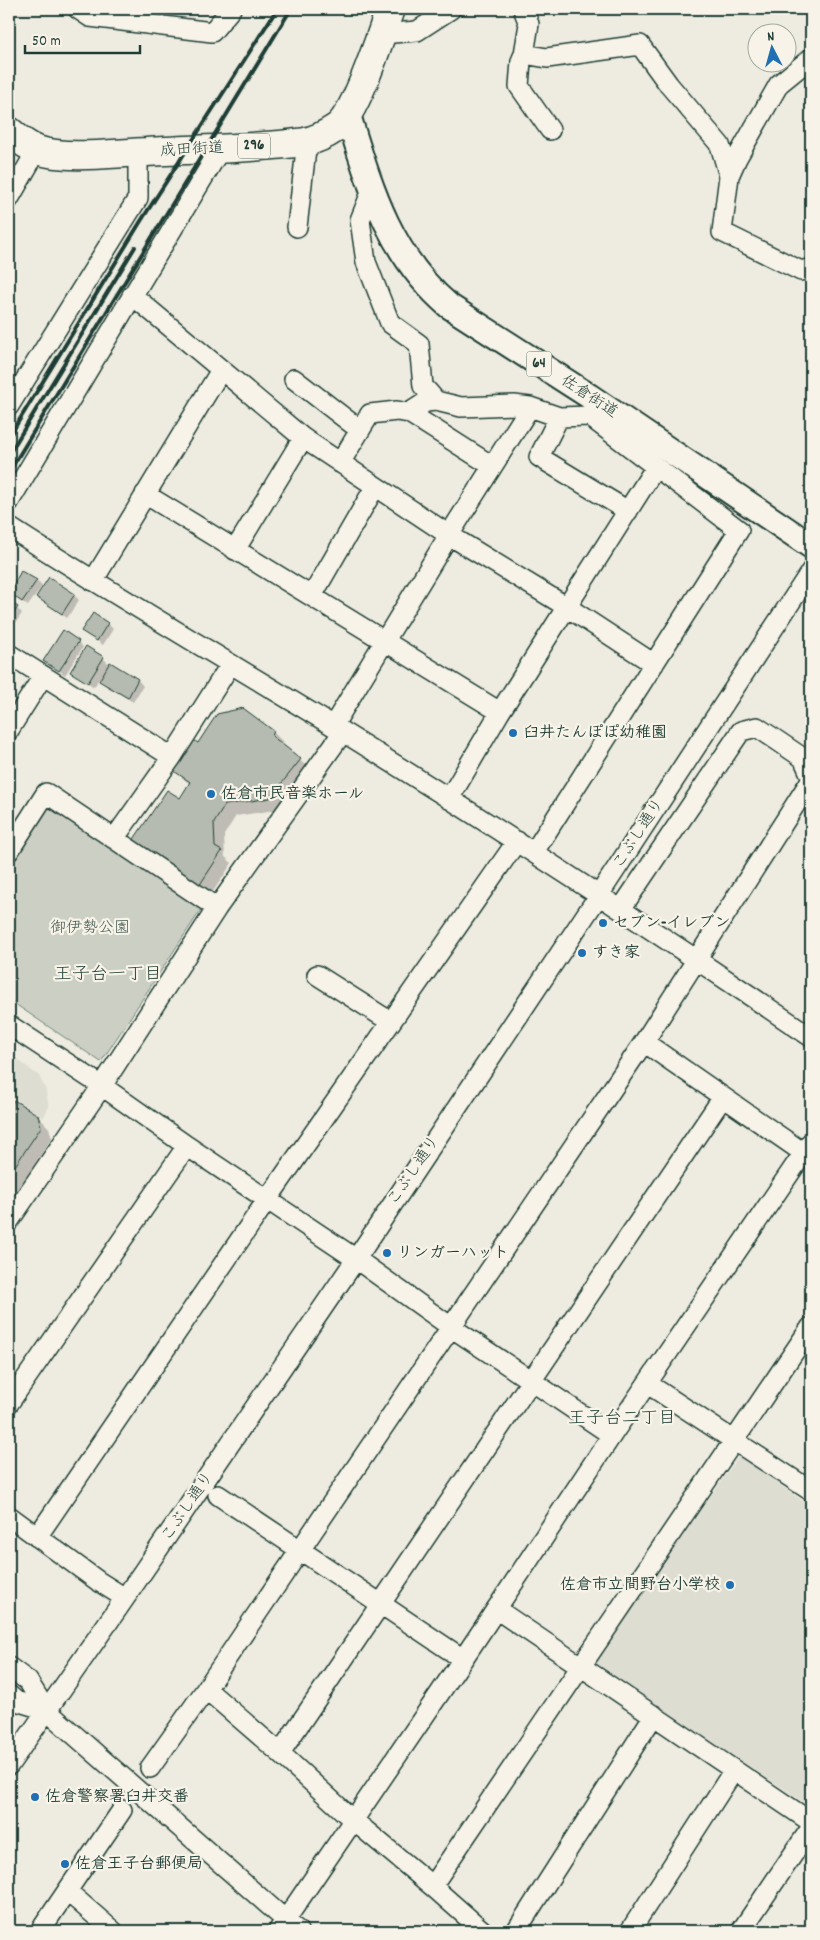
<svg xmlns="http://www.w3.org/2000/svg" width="820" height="1940" viewBox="0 0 820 1940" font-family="Dekko,'Klee One',sans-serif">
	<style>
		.built { fill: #ddddd2 }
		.green { fill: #cccfc4; stroke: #76867c }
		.shadow { fill: #0003 }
		.building { fill: #b5bbb0; stroke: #1f3d34 }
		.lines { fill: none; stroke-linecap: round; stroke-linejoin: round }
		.minor-casing { stroke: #1f3d34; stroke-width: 22 }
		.major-casing { stroke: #1f3d34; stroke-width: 28 }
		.highway-casing { stroke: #1f3d34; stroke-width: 31 }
		.minor { stroke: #f7f3e8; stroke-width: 19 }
		.major { stroke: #f7f3e8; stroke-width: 24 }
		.highway { stroke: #f7f3e8; stroke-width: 28 }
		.rail { stroke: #1f3d34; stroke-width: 4 }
		.poi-dot { fill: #1f6fb2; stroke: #f7f3e8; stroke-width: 2 }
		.labels { text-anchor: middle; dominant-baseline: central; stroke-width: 4.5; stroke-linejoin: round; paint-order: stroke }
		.shield { fill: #f7f3e8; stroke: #60746a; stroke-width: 1 }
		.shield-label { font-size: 15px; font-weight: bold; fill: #1f3d34 }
		.street-label { font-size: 16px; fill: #1f3d34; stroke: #f7f3e8 }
		.poi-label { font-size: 16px; font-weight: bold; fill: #1f3d34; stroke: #f7f3e8; text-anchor: start }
		.park-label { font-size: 16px; fill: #425a51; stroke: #f7f3e8 }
		.neighbourhood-label { font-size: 18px; fill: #1f3d34; stroke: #f7f3e8 }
	</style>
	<rect width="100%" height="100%" fill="#eeece1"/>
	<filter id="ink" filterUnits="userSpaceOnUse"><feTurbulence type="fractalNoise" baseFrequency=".02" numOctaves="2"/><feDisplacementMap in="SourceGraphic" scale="10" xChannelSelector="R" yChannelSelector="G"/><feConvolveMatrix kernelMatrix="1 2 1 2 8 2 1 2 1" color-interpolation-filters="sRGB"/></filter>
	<g filter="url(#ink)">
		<path class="built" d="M9,1053L39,1076L45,1088L49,1107L43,1118L13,1097L9,1102Z
			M739,1456L811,1507V1807L593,1663Z"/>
		<path class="green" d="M55,807L204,905L101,1062L9,1000V862L43,809Z"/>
		<path class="shadow" d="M21,573L37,581L42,586L28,606L10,593Z
			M74,595L79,600L67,618L38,597Z
			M9,602L22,613L11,630L9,628Z
			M108,624L113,629L103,645L83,631Z
			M78,642L83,647L65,675L45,661Z
			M86,648L103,658L110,665L138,680L143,686L133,702L106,686L99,679L94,687L72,672Z
			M273,732L284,743L283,746L311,770L281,809L236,816L224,835L225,857L232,863L210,896L145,853L190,784L172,769L198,745Z
			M9,1110L38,1116L49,1128L52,1138L9,1202Z"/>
		<path class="building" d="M21,571L37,580L22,602L9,593Z
			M49,577L75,594L62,614L36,597Z
			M9,601L18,607L9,620Z
			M93,613L108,623L97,641L81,631Z
			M63,630L79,641L59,671L43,661Z
			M86,646L104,657L88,683L70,672Z
			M110,662L138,679L128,698L99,681Z
			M243,708L274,731L272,736L301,759L270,798L225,805L214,823L215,847L222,851L199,886L132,842L167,790L180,798L190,782L171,769L191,738L198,743L217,714Z
			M14,1100L38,1115L41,1127L9,1175V1108Z"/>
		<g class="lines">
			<defs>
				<path id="minor" d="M78,9L90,17L212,32L231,9
					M523,9L529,24L524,54L521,61L519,86L550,130
					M381,34L417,31L451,9
					M524,54L547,58L640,45L669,85L720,145L729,176
					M811,58L779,84L737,158L729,176L722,232L801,271L811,268
					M372,190L360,220L366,262L390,323L419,344L423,386L436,401
					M9,199L37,150
					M297,227L307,141
					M132,295L303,438L449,535L567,607L654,664
					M294,379L360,430
					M9,406L138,198V152
					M409,413L426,402L436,401L461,407L514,405L530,407L559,417L589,416L739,530L534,852
					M559,417L539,457L628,511
					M340,463L370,414L397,411L409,413L492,466
					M145,494L500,712
					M9,502L221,148
					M9,527C118,598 231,663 343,732C501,830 657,932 811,1037
					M235,550L303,438
					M93,581L221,370
					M312,596L375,487
					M9,654L172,757
					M333,726L449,535L530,407
					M9,730L43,676
					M449,799L500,712L655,468
					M114,839L172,757L230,665
					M9,851L46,793L217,908
					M621,909L741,731L757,727L803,758L811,776
					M317,975L391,1022
					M9,1025L102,1086L187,1146L356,1259L451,1327L612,1435
					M644,1042L811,1158
					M9,1221L102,1086L217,908L343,732
					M648,1384L811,1491
					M9,1403L187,1146
					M218,1495L463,1659
					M9,1516L98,1581L125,1598
					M37,1537L267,1200L517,841
					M496,1609L811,1822
					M9,1667L28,1681L46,1710L298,1931
					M206,1689L280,1753L353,1820L432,1886L483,1931
					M9,1695L16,1701L46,1710
					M280,1753L723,1097
					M9,1765L125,1598L356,1259L599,895L811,571
					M150,1768L206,1689L644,1042L811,780
					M432,1886L811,1327
					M67,1891L113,1931
					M40,1931L122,1810
					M278,1931L463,1659L612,1435L811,1142
					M516,1931L654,1715
					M630,1931L734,1770
					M741,1931L811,1828"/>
				<path id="major" d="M348,115C370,186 389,255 449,306L589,396L811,546"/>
				<path id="highway" d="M9,131C17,138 27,146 37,150C67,160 115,153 146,152C198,149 253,149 305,142C315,140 327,134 336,128C356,114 381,35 390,9"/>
			</defs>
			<use href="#minor" class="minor-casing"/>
			<use href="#major" class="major-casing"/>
			<use href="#highway" class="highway-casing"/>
			<use href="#minor" class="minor"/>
			<use href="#major" class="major"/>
			<use href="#highway" class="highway"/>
			<path class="rail" d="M9,437L141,221L277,9
				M9,454L135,247
				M9,472L291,9"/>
		</g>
	</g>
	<g class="poi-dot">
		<circle cx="513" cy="733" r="5"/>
		<circle cx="211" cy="794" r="5"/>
		<circle cx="603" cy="923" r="5"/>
		<circle cx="582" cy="953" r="5"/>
		<circle cx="387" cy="1253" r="5"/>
		<circle cx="730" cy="1585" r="5"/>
		<circle cx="35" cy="1797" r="5"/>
		<circle cx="65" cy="1864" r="5"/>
	</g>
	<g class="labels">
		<g class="shield">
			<rect x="238" y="133.5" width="32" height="25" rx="4"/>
			<rect x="526.5" y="351.5" width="25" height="25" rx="4"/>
		</g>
		<g class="shield-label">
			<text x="254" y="146">296</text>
			<text x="539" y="364">64</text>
		</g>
		<g class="street-label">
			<text transform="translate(192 150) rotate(-3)">成田街道</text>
			<text transform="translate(589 397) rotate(33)">佐倉街道</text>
			<text transform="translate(639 834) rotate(-57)">こぶし通り</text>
			<text transform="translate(414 1171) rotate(-56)">こぶし通り</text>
			<text transform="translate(188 1507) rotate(-56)">こぶし通り</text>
		</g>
		<g class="poi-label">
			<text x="523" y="733">臼井たんぽぽ幼稚園</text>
			<text x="221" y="794">佐倉市民音楽ホール</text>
			<text x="613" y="923">セブン-イレブン</text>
			<text x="592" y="953">すき家</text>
			<text x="397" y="1253">リンガーハット</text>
			<text x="720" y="1585" text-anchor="end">佐倉市立間野台小学校</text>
			<text x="45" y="1797">佐倉警察署臼井交番</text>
			<text x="75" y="1864">佐倉王子台郵便局</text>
		</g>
		<g class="park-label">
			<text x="90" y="928">御伊勢公園</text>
		</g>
		<g class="neighbourhood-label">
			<text x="108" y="975">王子台一丁目</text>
			<text x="622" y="1419">王子台二丁目</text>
		</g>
	</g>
	<rect width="820" height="1940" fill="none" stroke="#f7f3e8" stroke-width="30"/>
	<rect x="15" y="15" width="790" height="1910" fill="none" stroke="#1f3d34" stroke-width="2" filter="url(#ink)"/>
	<g transform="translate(772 48) rotate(354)"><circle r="24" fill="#f7f3e8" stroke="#a1aaa0"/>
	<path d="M0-4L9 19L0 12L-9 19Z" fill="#1f6fb2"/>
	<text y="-8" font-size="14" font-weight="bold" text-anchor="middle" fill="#1f3d34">N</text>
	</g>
	<path d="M25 45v8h115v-8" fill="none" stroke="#1f3d34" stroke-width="2.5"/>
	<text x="32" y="45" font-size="15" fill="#1f3d34" stroke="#f7f3e8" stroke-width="4" paint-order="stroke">50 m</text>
</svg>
